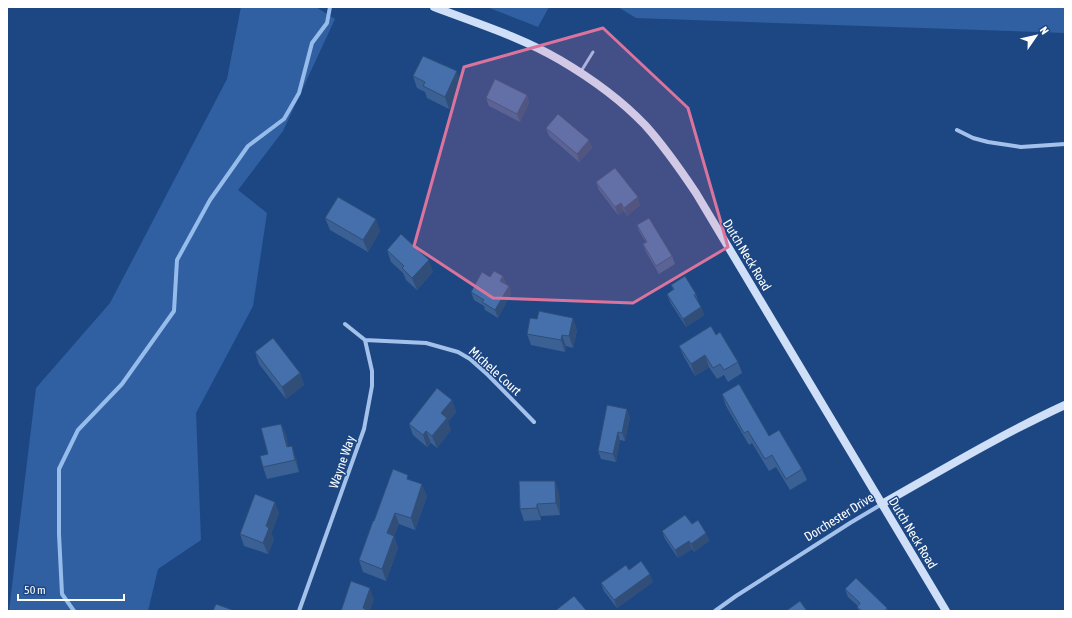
<svg xmlns="http://www.w3.org/2000/svg" width="1072" height="618" viewBox="0 0 1072 618" font-family="'Asap Condensed',sans-serif">
	<style>
		.green { fill: #3060a2 }
		.lines { fill: none; stroke-linecap: round; stroke-linejoin: round }
		.stream { stroke: #96bcec; stroke-width: 4 }
		.lane { stroke: #a3c1ea; stroke-width: 3 }
		.street { stroke: #a3c1ea; stroke-width: 4 }
		.secondary { stroke: #cfdff8; stroke-width: 8 }
		.wall { fill: #3b6094 }
		.shaded-wall { fill: #304e78 }
		.building { fill: #4570ac; stroke: #304e78 }
		.marked { fill: #da749d; fill-opacity: 0.2; stroke: #da749d; stroke-width: 3; stroke-linejoin: round }
		.labels { text-anchor: middle; dominant-baseline: central; stroke-width: 3; stroke-linejoin: round; paint-order: stroke }
		.street-label { font-size: 13px; fill: #fff; stroke: #1d4783 }
	</style>
	<rect width="100%" height="100%" fill="#1d4783"/>
	<path class="green" d="M241,7H316L335,19L283,131L238,190L267,213L253,306L196,413L201,540L158,569L148,611H9L36,388L110,303L227,79Z
		M487,7H549L538,27Z
		M618,7H1065V33L636,18Z"/>
	<g class="lines">
		<path class="stream" d="M74,611L62,594L59,534V469L78,430L122,384L174,311L177,260L210,200L248,146L284,119L299,93L312,43L327,23L330,7"/>
		<path class="lane" d="M580,73L593,52"/>
		<path class="street" d="M957,130L973,138L988,142L1021,147L1065,144
			M365,340L426,343L458,352L470,359L488,375L534,422
			M299,611L364,429L372,386V371L365,340L345,324
			M715,611L736,596L850,523L882,504"/>
		<path class="secondary" d="M434,7C476,23 521,37 560,60C589,77 622,101 645,125C664,146 680,169 696,193L946,611
			M882,504C942,470 1002,434 1065,405"/>
	</g>
	<path class="wall" d="M413,76L461,83L449,109L427,98L425,92L417,88Z
		M527,95L529,103L520,122L489,106L486,98Z
		M546,128L589,140L592,148L579,162L549,136Z
		M596,182L640,205L627,216L624,211L618,215L599,190Z
		M325,218L380,231L368,252L330,230Z
		M637,225L672,256L675,264L659,274L646,252L643,244L646,242L640,233Z
		M387,250L433,272L417,290L406,280L403,273L391,262Z
		M503,276L506,284L509,286L511,294L498,318L485,310L484,306L474,300L471,292L490,277Z
		M671,285L696,294L698,302L701,307L704,315L686,327L670,302L667,294L673,290Z
		M577,330L573,348L566,346L565,352L531,345L527,334Z
		M716,335L738,362L742,373L728,382L724,375L717,379L709,367L695,376L684,357L679,346Z
		M255,352L300,373L304,385L286,399L259,364Z
		M722,394L769,436L802,469L807,480L790,490L776,467L769,471L752,443L749,445L726,406Z
		M452,400L456,412L448,422L451,430L437,448L431,443L427,447L413,435L409,424Z
		M630,417L625,441L620,440L616,462L601,459L598,451Z
		M281,424L286,435L288,447L296,458L299,472L267,479L263,467L268,454Z
		M410,480L427,496L415,530L399,524L394,536L398,548L386,581L363,572L359,560L374,521Z
		M559,492L560,515L541,516V520L524,521L520,509Z
		M279,513L271,534L274,539L268,554L244,546L240,534Z
		M692,524L706,533L709,541L694,552L692,549L678,558L665,539L662,531Z
		M629,570L653,582L617,608L604,591L601,583Z
		M845,589L887,608L888,611H859L857,607L858,606L848,597Z"/>
	<path class="shaded-wall" d="M457,71L461,83L449,109L445,97Z
		M527,95L529,103L520,122L517,114Z
		M589,140L592,148L579,162L577,154Z
		M638,197L640,205L627,216L624,208Z
		M621,203L624,211L618,215L615,207Z
		M376,219L380,231L368,252L363,240Z
		M429,260L433,272L417,290L412,278Z
		M503,276L506,284L503,289L500,281Z
		M509,286L511,294L498,318L495,310Z
		M701,307L704,315L686,327L683,319Z
		M573,318L577,330L573,348L569,336Z
		M562,335L566,346L565,352L561,340Z
		M705,355L709,367L695,376L691,364Z
		M300,373L304,385L286,399L282,387Z
		M452,400L456,412L448,422L451,430L437,448L432,436L441,413Z
		M627,409L630,417L625,441L622,433Z
		M281,424L286,435L291,459L287,447Z
		M426,431L431,443L427,447L423,435Z
		M618,432L620,440L616,462L613,454Z
		M292,446L296,458L299,472L295,460Z
		M555,481L559,492L560,515L556,503Z
		M422,484L427,496L415,530L411,518Z
		M275,502L279,513L271,534L274,539L268,554L263,543L266,526Z
		M537,504L541,516V520L537,508Z
		M395,513L399,524L394,536L398,548L386,581L382,569L387,533Z
		M706,533L709,541L694,552L691,544Z
		M689,541L692,549L678,558L675,550Z
		M650,574L653,582L617,608L614,600Z
		M370,588L374,600L370,611H364L363,608Z"/>
	<path class="building" d="M423,56L457,71L445,97L423,86L425,82L413,76Z
		M495,79L527,95L517,114L486,98Z
		M558,114L589,140L577,154L546,128Z
		M615,168L638,197L624,208L621,203L615,207L596,182Z
		M338,197L376,219L363,240L325,218Z
		M649,218L672,256L656,266L643,244L647,242L637,225Z
		M401,234L429,260L412,278L402,268L404,266L387,250Z
		M494,271L503,276L500,281L509,286L495,310L482,302L484,300L471,292L482,272L490,277Z
		M685,276L696,294L694,295L701,307L683,319L667,294L674,289L671,285Z
		M539,311L573,318L569,336L562,335L561,340L527,334L530,318L537,319Z
		M711,326L716,335L720,332L738,362L724,370L720,364L713,368L705,355L691,364L679,346Z
		M273,338L300,373L282,387L255,352Z
		M739,384L769,436L779,430L802,469L786,479L772,455L765,459L748,431L744,433L722,394Z
		M437,388L452,400L441,413L447,418L432,436L426,431L423,435L409,424Z
		M607,405L627,409L622,433L618,432L613,454L598,451Z
		M281,424L287,447L292,446L295,460L263,467L260,456L268,454L261,428Z
		M393,469L408,475L407,479L422,484L411,518L395,513L387,533L394,536L382,569L359,560L373,521H374Z
		M519,481H555L556,503L537,504V508L520,509Z
		M255,494L275,502L266,526L269,528L263,543L240,534Z
		M685,515L692,524L698,520L706,533L691,544L689,541L675,550L662,531Z
		M641,561L650,574L614,600L601,583L626,565L629,570Z
		M856,578L887,608L885,611H862L857,607L860,603L845,589Z
		M351,581L370,588L363,608L367,610V611H341Z
		M574,596L586,610L585,611H555Z
		M800,601L807,611H786Z
		M216,604L235,611H213Z"/>
	<path class="marked" d="M603,28L688,108L728,247L633,303L493,298L414,246L464,67Z"/>
	<g class="labels">
		<g class="street-label">
			<text transform="translate(747 255) rotate(59)">Dutch Neck Road</text>
			<text transform="translate(495 371) rotate(42)">Michele Court</text>
			<text transform="translate(342 462) rotate(-71)">Wayne Way</text>
			<text transform="translate(839 517) rotate(-32)">Dorchester Drive</text>
			<text transform="translate(913 533) rotate(59)">Dutch Neck Road</text>
		</g>
	</g>
	<rect width="1072" height="618" fill="none" stroke="#ffffff" stroke-width="16"/>
	<g transform="translate(1036 36) rotate(56)" stroke="#1d4783" stroke-width="3" paint-order="stroke">
	<path d="M0-3L7 15L0 10L-7 15Z" fill="#ffffff"/>
	<text y="-6" font-size="11" font-weight="bold" text-anchor="middle" fill="#ffffff">N</text>
	</g>
	<path d="M18 594v6h106v-6" fill="none" stroke="#ffffff" stroke-width="2"/>
	<text x="24" y="594" font-size="12" fill="#ffffff" stroke="#1d4783" stroke-width="3" paint-order="stroke">50 m</text>
</svg>
